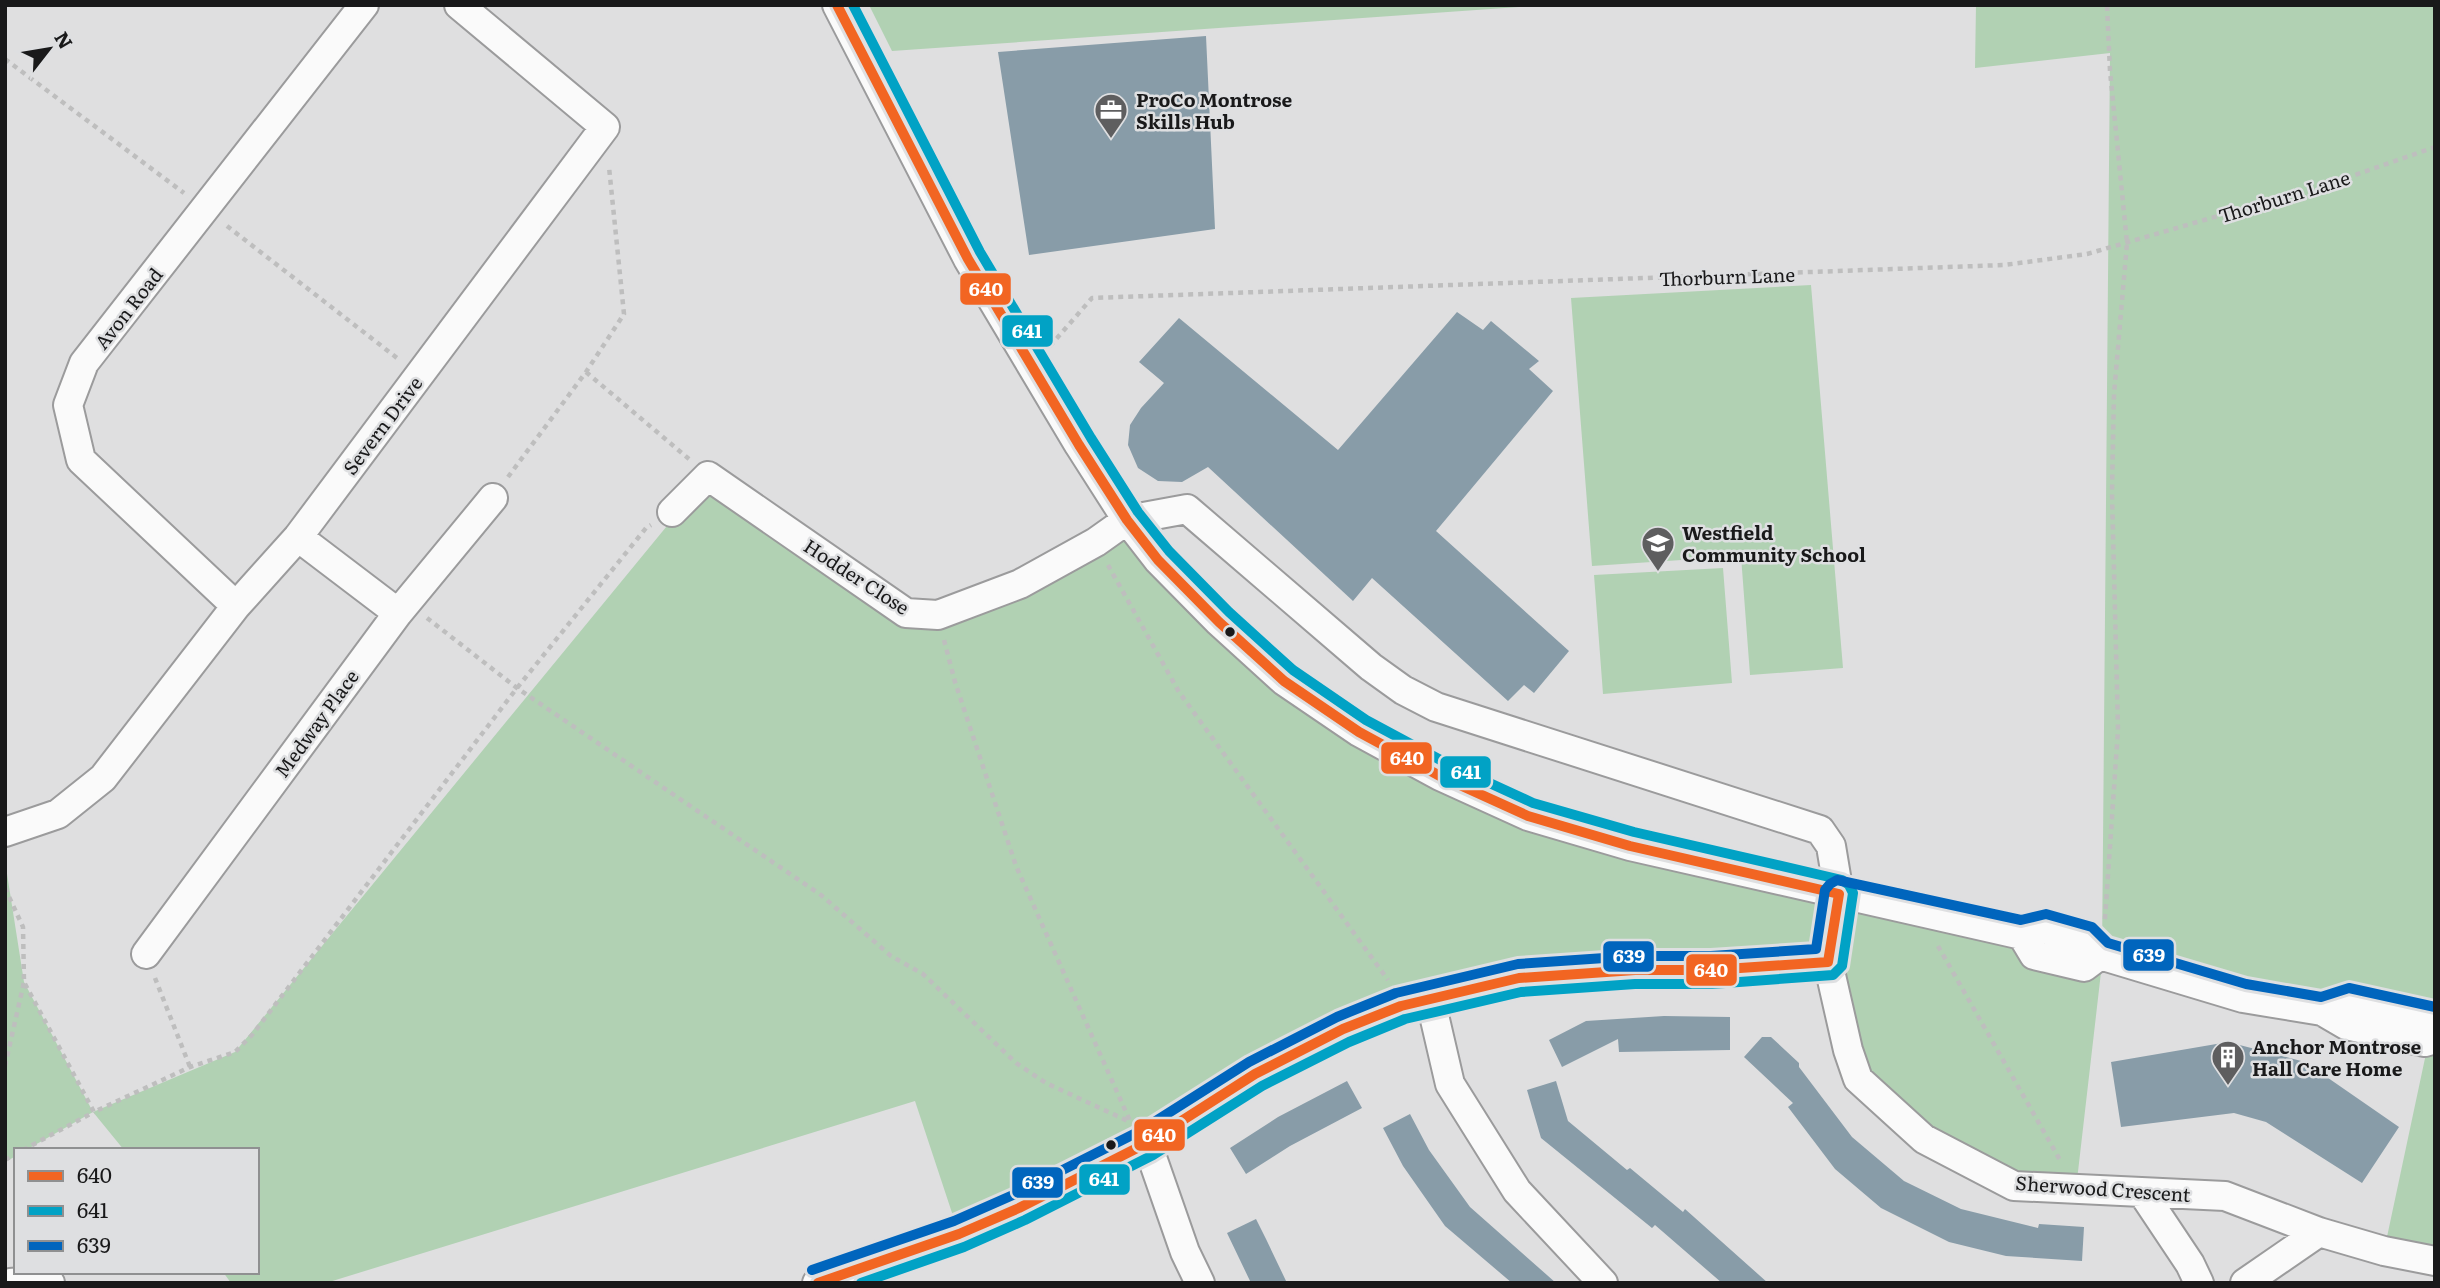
<svg xmlns="http://www.w3.org/2000/svg" width="2440" height="1288" viewBox="0 0 2440 1288" font-family="Literata,serif">
	<style>
		.green { fill: #b1d1b3 }
		.building { fill: #889ca8 }
		.lines { fill: none; stroke-linecap: round; stroke-linejoin: round }
		.minor-casing { stroke: #9b9b9c; stroke-width: 32 }
		.path { stroke: #bebebe; stroke-width: 4.5; stroke-dasharray: 5 5; stroke-linecap: butt }
		.minor { stroke: #fafafa; stroke-width: 28 }
		.bus-1-casing { stroke: #dedfe1; stroke-width: 16 }
		.bus-2-casing { stroke: #dedfe1; stroke-width: 16 }
		.bus-3-casing { stroke: #dedfe1; stroke-width: 16 }
		.bus-1 { stroke: #f26522; stroke-width: 10 }
		.bus-2 { stroke: #01a2c5; stroke-width: 10 }
		.bus-3 { stroke: #0065bd; stroke-width: 10 }
		.bus-dot { fill: #19191a; stroke: #dedfe1; stroke-width: 2.5 }
		.labels { text-anchor: middle; dominant-baseline: central; stroke-width: 5; stroke-linejoin: round; paint-order: stroke }
		.poi-label { font-size: 19px; font-weight: bold; fill: #19191a; stroke: #dedfe1; text-anchor: start }
		.street-label { font-size: 19px; fill: #19191a; stroke: #dedfe1 }
		.line-badge { stroke: #dedfe1; stroke-width: 2.5 }
		.badge-label { font-size: 19px; text-anchor: middle; font-weight: bold; fill: #fff }
	</style>
	<rect width="100%" height="100%" fill="#dfdfe0"/>
	<path class="green" d="M869,5H1547L892,51Z
		M1976,5H2435V1256L2384,1251L2431,1030L2103,955L2076,1189L1954,1154L1848,1050L1839,898L1828,962L1635,970L1343,1029L959,1234L915,1101L326,1283H231L223,1272H257V1150H124L93,1112L26,1150H16V1156L5,1162V861L24,982L93,1112L235,1052L708,476L918,614L1127,520L1284,681L1528,816L2102,955L2110,53L1975,68Z
		M1811,285L1843,668L1750,675L1741,556L1592,566L1571,298Z
		M1723,568L1732,683L1603,694L1594,575Z"/>
	<path class="building" d="M1206,36L1215,229L1029,255L998,52Z
		M1457,312L1483,330L1491,321L1539,361L1529,369L1553,391L1436,531L1569,651L1534,693L1524,685L1508,701L1372,578L1353,601L1208,467L1182,482L1158,481L1138,468L1128,445L1130,425L1141,408L1164,383L1139,362L1179,318L1338,450Z
		M1664,1016L1730,1017V1050L1619,1052L1618,1039L1562,1067L1549,1040L1586,1021Z
		M1762,1037H1771L1799,1063V1067L1852,1137L1904,1181L1961,1209L2038,1228L2039,1224L2084,1227L2082,1261L2006,1256L1949,1242L1881,1208L1835,1169L1788,1107L1793,1103L1744,1057Z
		M2228,1042L2305,1062L2399,1127L2362,1183L2266,1122L2234,1113L2121,1127L2111,1062Z
		M1347,1081L1362,1108L1290,1146L1246,1174L1230,1148L1278,1117Z
		M1556,1081L1568,1121L1627,1170L1630,1168L1683,1212L1685,1209L1768,1283H1722L1655,1225L1652,1228L1541,1138L1527,1090Z
		M1410,1114L1429,1150L1470,1207L1556,1283H1512L1445,1226L1403,1166L1383,1128Z
		M1256,1219L1266,1239L1287,1283H1251L1227,1233Z"/>
	<g class="lines">
		<defs>
			<path id="minor" d="M837,5L968,259L1079,445L1127,520L1158,560L1219,622L1284,681L1359,732L1440,776L1528,816L1630,846L2022,935L2042,928L2086,940L2100,955L2243,998L2322,1011L2346,1025L2425,1042L2435,1039
				M672,512L708,476L906,613L938,615L1020,584L1096,542L1127,520L1187,509L1371,667L1403,690L1436,707L1820,830L1831,846L1839,894L1828,962L1848,1050L1858,1079L1924,1139L2014,1186L2225,1196L2319,1232L2384,1251L2435,1261
				M298,537L398,613
				M236,606L81,460L68,405L84,363L364,5
				M5,832L58,814L103,778L236,606L298,537L605,127L459,5
				M2022,935L2034,955L2084,967L2100,955
				M146,954L398,613L493,498
				M1430,998L1450,1084L1517,1191L1603,1283
				M2322,1011L2348,1002L2426,1018L2435,1024
				M1147,1143L1185,1252L1200,1283
				M2142,1192L2190,1264L2199,1283
				M10,1283L47,1280L50,1283
				M817,1283L959,1234L1019,1208L1147,1143L1255,1074L1343,1029L1401,1006L1519,978L1635,970H1711L1828,962
				M2245,1283L2319,1232"/>
		</defs>
		<use href="#minor" class="minor-casing"/>
		<path class="path" d="M5,59L184,193
			M227,226L397,358
			M1050,346L1092,298L2004,265L2087,254L2332,183L2435,147
			M586,372L689,459
			M508,477L586,372L624,314L609,167
			M1108,565L1179,692L1388,980
			M427,618L517,688L821,895L891,956L923,974L1016,1063L1046,1083L1128,1121
			M944,640L955,682L1016,866L1130,1121
			M5,888L23,927L24,982L94,1112L190,1067L235,1052L252,1035L517,688L646,528L651,525
			M2105,919L2118,730L2112,492L2114,394L2127,243L2110,71L2107,5
			M1938,946L2060,1160
			M155,978L190,1067
			M5,1066L24,982
			M23,1150L94,1112
			M5,1160L16,1154"/>
		<use href="#minor" class="minor"/>
		<defs>
			<path id="bus-1" d="M818,1283L959,1234L1019,1208L1147,1143L1255,1074L1343,1029L1401,1006L1519,978L1635,970H1711L1828,962L1839,894L1630,846L1528,816L1440,776L1359,732L1284,681L1219,622L1158,560L1127,520L1079,445L968,259L837,5"/>
			<path id="bus-2" d="M853,5L980,252L1091,438L1138,512L1169,551L1229,612L1293,670L1366,720L1446,763L1533,803L1634,832L1842,880L1849,885L1853,893L1842,966L1833,975L1712,984H1635L1521,992L1405,1019L1349,1042L1262,1086L1153,1155L1025,1220L964,1247L861,1283"/>
			<path id="bus-3" d="M812,1270L954,1221L1013,1195L1140,1131L1249,1062L1337,1017L1396,993L1518,964L1634,956H1711L1816,949L1825,890L1830,884L1837,880L2021,920L2046,914L2092,927L2108,943L2246,984L2321,997L2349,988L2435,1007"/>
		</defs>
		<use href="#bus-1" class="bus-1-casing"/>
		<use href="#bus-2" class="bus-2-casing"/>
		<use href="#bus-3" class="bus-3-casing"/>
		<use href="#bus-1" class="bus-1"/>
		<use href="#bus-2" class="bus-2"/>
		<use href="#bus-3" class="bus-3"/>
	</g>
	<defs>
		<symbol id="office-pin" viewBox="-11 -11 22 30"><path d="M0 17L-7.5 6A9.5 9.5 0 1 1 7.5 6Z" fill="#5e5e5f" stroke="#dedfe1"/><path d="M-6-3h4V-5.5h4V-3h4V5H-6ZM-1-4.5V-3h2v-1.5ZM-6 0V1H6V0Z" fill="#fff"/></symbol>
		<symbol id="school-pin" viewBox="-11 -11 22 30"><path d="M0 17L-7.5 6A9.5 9.5 0 1 1 7.5 6Z" fill="#5e5e5f" stroke="#dedfe1"/><path d="M0-5L7-2L0 1L-7-2ZM-4 1L0 2.5L4 1V4Q0 6-4 4Z" fill="#fff"/></symbol>
		<symbol id="building-pin" viewBox="-11 -11 22 30"><path d="M0 17L-7.5 6A9.5 9.5 0 1 1 7.5 6Z" fill="#5e5e5f" stroke="#dedfe1"/><path d="M-4-6H4V6H1V3H-1V6H-4ZM-2.5-4.3h1.7v1.8h-1.7ZM.8-4.3h1.7v1.8H.8ZM-2.5-1h1.7V.8h-1.7ZM.8-1h1.7V.8H.8Z" fill="#fff"/></symbol>
	</defs>
	<g fill-rule="evenodd">
		<use href="#office-pin" x="1092" y="91" width="38" height="52"/>
		<use href="#school-pin" x="1639" y="524" width="38" height="52"/>
		<use href="#building-pin" x="2209" y="1038" width="38" height="52"/>
	</g>
	<g class="bus-dot">
		<circle cx="1230" cy="632" r="6"/>
		<circle cx="1111" cy="1145" r="6"/>
	</g>
	<g class="labels">
		<g class="poi-label">
			<text x="1136" y="99">ProCo Montrose<tspan x="1136" dy="22">Skills Hub</tspan></text>
			<text x="1682" y="532">Westfield<tspan x="1682" dy="22">Community School</tspan></text>
			<text x="2252" y="1046">Anchor Montrose<tspan x="2252" dy="22">Hall Care Home</tspan></text>
		</g>
		<g class="street-label">
			<text transform="translate(2284 196) rotate(-17)">Thorburn Lane</text>
			<text transform="translate(1727 276) rotate(-2)">Thorburn Lane</text>
			<text transform="translate(128 308) rotate(-52)">Avon Road</text>
			<text transform="translate(382 425) rotate(-53)">Severn Drive</text>
			<text transform="translate(857 576) rotate(33)">Hodder Close</text>
			<text transform="translate(316 723) rotate(-54)">Medway Place</text>
			<text transform="translate(2103 1188) rotate(4)">Sherwood Crescent</text>
		</g>
	</g>
	<g class="line-badge">
		<rect x="959" y="272" width="53" height="34" rx="7" fill="#f26522"/>
		<rect x="1001" y="314" width="53" height="34" rx="7" fill="#01a2c5"/>
		<rect x="1380" y="741" width="53" height="34" rx="7" fill="#f26522"/>
		<rect x="1439" y="755" width="53" height="34" rx="7" fill="#01a2c5"/>
		<rect x="2122" y="938" width="53" height="34" rx="7" fill="#0065bd"/>
		<rect x="1602" y="940" width="53" height="33" rx="7" fill="#0065bd"/>
		<rect x="1685" y="953" width="53" height="34" rx="7" fill="#f26522"/>
		<rect x="1133" y="1118" width="53" height="34" rx="7" fill="#f26522"/>
		<rect x="1078" y="1163" width="53" height="33" rx="7" fill="#01a2c5"/>
		<rect x="1011" y="1166" width="53" height="33" rx="7" fill="#0065bd"/>
	</g>
	<g class="badge-label">
		<text x="986" y="296">640</text>
		<text x="1027" y="338">641</text>
		<text x="1407" y="765">640</text>
		<text x="1466" y="779">641</text>
		<text x="2149" y="962">639</text>
		<text x="1629" y="963">639</text>
		<text x="1711" y="977">640</text>
		<text x="1159" y="1142">640</text>
		<text x="1104" y="1186">641</text>
		<text x="1038" y="1189">639</text>
	</g>
	<rect width="2440" height="1288" fill="none" stroke="#19191a" stroke-width="14"/>
	<rect x="14" y="1148" width="245" height="126" fill="#dedfe1" stroke="#8f9091" stroke-width="2"/>
	<rect x="28" y="1171" width="35" height="10" fill="#f26522" stroke="#8f9091" stroke-width="2"/>
	<text x="77" y="1183" font-size="21" fill="#19191a">640</text>
	<rect x="28" y="1206" width="35" height="10" fill="#01a2c5" stroke="#8f9091" stroke-width="2"/>
	<text x="77" y="1218" font-size="21" fill="#19191a">641</text>
	<rect x="28" y="1241" width="35" height="10" fill="#0065bd" stroke="#8f9091" stroke-width="2"/>
	<text x="77" y="1253" font-size="21" fill="#19191a">639</text>
	<g transform="translate(49 49) rotate(59)" stroke="#dedfe1" stroke-width="5" paint-order="stroke">
	<path d="M0-5L12 26L0 18L-12 26Z" fill="#19191a"/>
	<text y="-10" font-size="19" font-weight="bold" text-anchor="middle" fill="#19191a">N</text>
	</g>
</svg>
